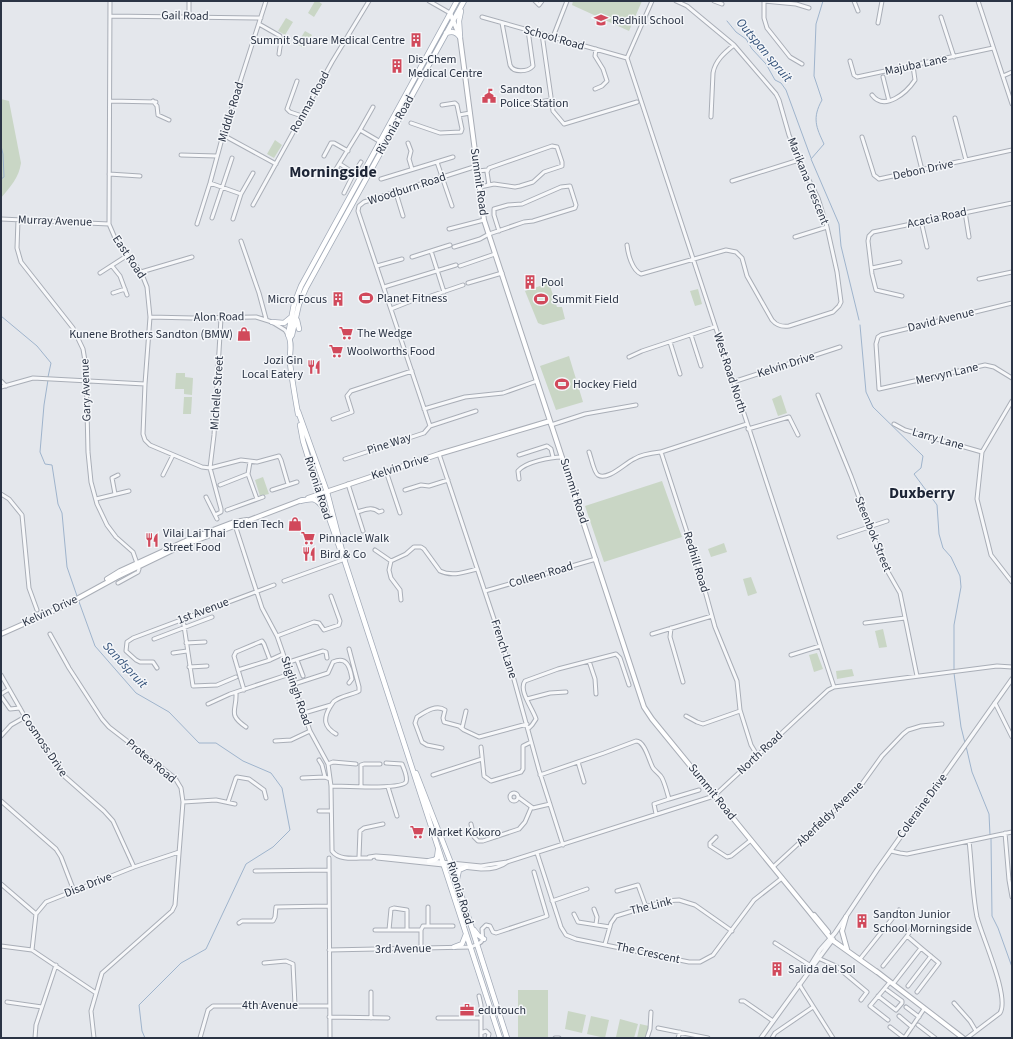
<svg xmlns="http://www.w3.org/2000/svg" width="1013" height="1039" viewBox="0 0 1013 1039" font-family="'Source Sans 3',sans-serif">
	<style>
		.green { fill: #c9d6c5 }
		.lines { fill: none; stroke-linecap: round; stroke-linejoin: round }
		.stream { stroke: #9fb4cc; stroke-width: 1 }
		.minor-casing { stroke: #a9aeb7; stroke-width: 5 }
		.tertiary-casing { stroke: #a9aeb7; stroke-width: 5.5 }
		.secondary-casing { stroke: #a9aeb7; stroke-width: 6 }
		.primary-casing { stroke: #a3abb8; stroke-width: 6 }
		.minor { stroke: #f7f8fa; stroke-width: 3 }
		.tertiary { stroke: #f7f8fa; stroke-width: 3.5 }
		.secondary { stroke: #fff; stroke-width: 4 }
		.primary { stroke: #fff; stroke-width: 4.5 }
		.labels { text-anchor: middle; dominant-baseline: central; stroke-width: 3; stroke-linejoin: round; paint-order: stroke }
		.street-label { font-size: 12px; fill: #2b3445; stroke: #f4f6f9 }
		.poi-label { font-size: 12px; fill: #2b3445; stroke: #f4f6f9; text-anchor: start }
		.water-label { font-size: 13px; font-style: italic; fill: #34527a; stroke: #f4f6f9 }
		.district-label { font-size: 16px; font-weight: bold; fill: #1d2536; stroke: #f4f6f9 }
	</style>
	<rect width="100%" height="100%" fill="#e4e7ec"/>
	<path class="green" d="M315,1H318L322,4L314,17L308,13Z
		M573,1H642L629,31L572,5Z
		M286,18L293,22L285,35L278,31Z
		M305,31L312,35L304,48L297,44Z
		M1,99L9,101L21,163C19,178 10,187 1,198Z
		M275,140L282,145L274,158L267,154Z
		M549,283L557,307H562L565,319L543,325L538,323L525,291Z
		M698,289L702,304L695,306L690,291Z
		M569,356L583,402L556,410L540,366Z
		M176,373H185V377L193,378L192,395L184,394V389H175Z
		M781,395L787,413L778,416L772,399Z
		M184,397H192L191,414H183Z
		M263,477L269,494L260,496L255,480Z
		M662,481L682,537L604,562L585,506Z
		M724,543L727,552L711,557L708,549Z
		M751,577L757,593L748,596L743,579Z
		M883,629L887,647L879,648L875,631Z
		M817,653L823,669L814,672L809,655Z
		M852,669L854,676L837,679L836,671Z
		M518,990H548V1038H518Z
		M568,1011L586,1015L582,1033L565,1029Z
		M591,1016L609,1020L605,1038L587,1034Z
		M620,1019L638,1024L634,1038L616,1037Z
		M640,1024L649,1026L646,1038H637Z"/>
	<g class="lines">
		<path class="stream" d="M823,1L816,24L814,76L822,100C812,118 816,127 824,144L811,159L839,224L841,246L859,320
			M727,21L736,32L746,39L752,49L766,64L775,80L781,83L786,90L811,158
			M1,146L3,154L4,177L1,179
			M1,316L37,346L51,363L48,377
			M860,325L866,392L873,407L923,456L921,468L914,474L937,505L939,534L943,548L951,557L960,576L961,587L954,625V670
			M48,380L44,405L40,452L45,464L52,465L58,504L62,513L67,567L77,596
			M78,599L95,646L136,693L169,712L199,743H216L243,761L271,773L282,788L290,830L273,847L246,864L206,949L181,963L139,1005L142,1031L145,1038
			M954,673L961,727L965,743
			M966,746L972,772L989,814L990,835
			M991,838L992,916L998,928L1012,967"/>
		<defs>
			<path id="minor" d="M110,1L109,224L115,238L141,272L147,287L150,317L145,384L143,434L145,440L150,445L202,467L210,468L241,460L257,462L279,456L281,460L288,484
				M429,1L450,13
				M535,1L539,5L542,1
				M714,1L722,4
				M764,1V18L767,28L790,57L802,64
				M764,1L796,4L809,8
				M854,1L858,11
				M978,1L1012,104
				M110,16L261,18
				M189,16V1
				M482,17L627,58
				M941,17L954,57
				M502,23L510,65C513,73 528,72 533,66L528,30
				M878,23L882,1
				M259,24L280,36L281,40L279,54
				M542,34L553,111L564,124L637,102
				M553,37L567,1
				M627,58L834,687
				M627,58L652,1
				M850,61L854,75L857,77L993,48
				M1003,76L1012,72
				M883,77L889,101
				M297,81L287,109L290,112L302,116
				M595,89L602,86L607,81L603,69L595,56L596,49
				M872,95C885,112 907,92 915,80L913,66
				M110,101L156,102
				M153,101L157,106L158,115L169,120
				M520,105L552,100
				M459,115L470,113
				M711,117L713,73C715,61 724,53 734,45
				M955,118L966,160
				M411,123L440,133L461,132L462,129L457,105L455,103L442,105
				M360,130L373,107
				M223,135L276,164
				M862,137L874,175L879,179L1012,150
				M914,138L922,170
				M408,143L411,151L409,159L412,169
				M181,155L217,156
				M324,156L331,143H334L348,151
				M437,162L452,206
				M340,164L354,173L344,193
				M336,169L349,176
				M478,171L487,170
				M354,173L361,162
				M109,174L140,176
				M329,175L336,169L360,130L384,144
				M381,179L453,157
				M732,181L799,160
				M210,183L241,194
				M480,187L494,184L515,187L520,186L533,182L544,172L562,166V162L557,147L552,146L489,168L487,172L489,185
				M396,193L403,216
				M253,205L332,62L369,1
				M965,212L969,237
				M212,218L232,158
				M1,219L109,224
				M233,219L241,194L253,173
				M18,220L17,248L21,262L73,328L83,349L86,367L88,452L91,482L97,504L107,525L116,537L133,552L139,569L138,572L118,583
				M921,221L927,247
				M197,224L210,183L223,135L266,1
				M449,229L484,220
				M795,237L827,227
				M241,241L259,293L266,319
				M627,245C628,254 632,270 641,274L726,250L736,252L742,258L747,276L772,320C777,326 782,327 789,326L833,312L839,306L841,302L837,272L827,227L818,198L799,160L789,135L779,100L776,94L734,45L687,6L676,1
				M454,247L480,239L489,234L524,222L533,221L575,208L576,205L570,186L561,187L522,204L508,205L494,209V215L499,231
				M431,251L444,292
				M412,257L450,245
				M112,266L120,276L127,295
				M377,266L402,259
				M460,266L495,254
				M872,268L900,262
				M141,272L192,257
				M100,273L128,255
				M979,279L1012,272
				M468,283L502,273
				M384,287L456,265
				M113,293L125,289
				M902,296L876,290L872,274L868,241L869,236L873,232L1012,203
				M425,298L463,285
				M1012,303L881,335L878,337L876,344L879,389L985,365L994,367L1012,378
				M391,309L411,301
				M150,317L193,318L256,317L272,322L285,330L288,335
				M691,335L701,366
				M670,342L680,374
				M629,357L642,351L714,327
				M1,381L6,386
				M733,382L840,347
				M1,387L33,378L145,384
				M818,395L851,476L884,565L900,593L917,676
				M1012,401L982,452L977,499L991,555L1012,582
				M424,409L465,397L503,393L537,381
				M333,419L352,412L347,396L351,391L412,371
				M894,424L905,430L982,452
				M551,425L585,414L636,405
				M430,426L358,211L359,206L364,202L477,166
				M430,426L476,411
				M748,429L789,417L798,435
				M589,452C591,457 594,473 598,475C608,481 625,463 634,459C642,454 652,453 661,452L747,424
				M661,452L699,569L715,627L737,681L740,710L751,745L757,755
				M439,454L513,676L539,770L563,845
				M519,455L547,446L551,449L553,457
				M345,459L424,433L430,426
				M250,462L248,474L257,499
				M386,471L400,513
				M163,475L173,455
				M519,479L518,471C525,462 551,457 562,457
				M348,484L363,531
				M220,485L248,474
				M272,490L297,482
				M405,490L421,485L429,486L448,480
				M1,494L9,499L22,515L29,588L37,610
				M115,494L112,478L118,475
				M206,497L217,519
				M96,499L129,491
				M227,510L263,497
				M357,512C365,510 372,506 379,512L382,511
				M215,515L221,512V509L210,468L214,435L221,318
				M235,525L262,608L277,636L310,731L328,764L331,786L332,851C340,862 359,857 371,858
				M839,537L887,521
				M375,550L391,561
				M284,581L345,559
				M485,591L596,559
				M401,600L400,590L391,578L389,570L391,561L406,554L414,547H421L424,549L440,571C452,577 465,572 477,569
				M183,619L193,686L217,685L236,677
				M865,623L905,618
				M671,628L670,637L683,682
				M50,634L69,668L102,719L109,727L175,778L181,788L183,802L175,905L172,911L102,973L91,1011L94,1038
				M652,634L712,616
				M277,636L314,622L319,623L324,630L339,625L340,621L331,596
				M154,639L212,617
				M186,643L205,642
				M173,653L187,651
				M791,655L820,646
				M297,660L303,676
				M589,661L595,679L596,694
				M286,663L323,651L326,652L327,658
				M189,667L207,666
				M157,668L153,662H140L136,660L126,651L127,642L133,638L274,585
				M238,670L270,660L283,654
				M1,675L25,717L63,775L104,811L113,821L134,867
				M294,684L328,673L333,662C347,656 350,667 352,679L349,683
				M244,690L234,656L236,652L262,641L264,644L270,660
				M236,693C237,711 227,714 246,727
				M1,694L9,689
				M1,696L10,709L20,708
				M527,699L550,693L566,692
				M995,703L1012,737
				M208,704L230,694L290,674
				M304,713L331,705
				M686,716L697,722L703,724L740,711
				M462,728L466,711
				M528,729L532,725L536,719C533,709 518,690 525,681L558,669L616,654L620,658L629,685
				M336,734C324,727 323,719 330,707C332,704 333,701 336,700C342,696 350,695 357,692L359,691V687L349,649
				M1,736L11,725L25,717
				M275,741L291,740L310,731
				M481,747L484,776L491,781L521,772L523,769V746L531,742
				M442,748L427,745L422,742L415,723L417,717C425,712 436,704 445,710L443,718L444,722L459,726L464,730L479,737L527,724
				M319,760L322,765L325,777
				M578,762L584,782
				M328,764L333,762L356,764
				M433,775L482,759
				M540,775L604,753L636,741C645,741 649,761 653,768C656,772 660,774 662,778C665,784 667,792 669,799L654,804L656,814
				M302,778L325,777L330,779
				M331,786C342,786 401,790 406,782C408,777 404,769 402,764L386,763
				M361,786V765L364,764H380
				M388,787L397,816
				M510 797a4 4 0 1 1 8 0a4 4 0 1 1-8 0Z
				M518,797L533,808L550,804
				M669,799L699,790
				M1,801L56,849L61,857L74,891
				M183,802L216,800L235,804
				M228,802L236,778L237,777L249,779L264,790L266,798
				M319,811H330
				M471,824L474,837L478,841H483L519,829L525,822L531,808
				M1005,833L1009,880L1012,897
				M716,837L710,843V846L727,857L731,856L751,840
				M891,851L900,853L907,854L1012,832
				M537,853L561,927L566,935L576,939L689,962H700L713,955L754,900L782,878
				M359,857L360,831L364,828L383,824
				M369,857L376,856L391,857L481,866L507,862L714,796L828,690L834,687L997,666L1012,667
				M329,858L330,1038
				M377,858L481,869C490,869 500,868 507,862
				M773,867L859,788L882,756L903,734L908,730L921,726L942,724
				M255,871L329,870
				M1,884L36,914
				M617,891L638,885L646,907
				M552,901L587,889
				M428,907V926
				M594,909L597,917L596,924
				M574,914L578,922L610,927
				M239,923L242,921H273L275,917L276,907L329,906
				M375,930H421
				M389,930L391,909L394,908L407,910V930
				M907,936L913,927
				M775,943L811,966
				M605,944L611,923L616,916L665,901L679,900L695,905L732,931
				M1,946L32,950L96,993
				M421,949V930L423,926H453
				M32,950L36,914L46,902L134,867L179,852
				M329,950L471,947C484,942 483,942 482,929L486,925L490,926L493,932L496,933L547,916L534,872
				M818,958L836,966L867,992L861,1000
				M860,959L899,910
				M264,963L286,961L293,964L295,1005
				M883,966L907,936L921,948L893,984
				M799,984L833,1038
				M908,986L931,956
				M917,992L939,963L921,948
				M479,996L481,1005V1038
				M878,996L896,1010L902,1003V1001L887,990
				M741,1001H744L773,1021
				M7,1002L42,1007
				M954,1003L970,1021L976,1031
				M906,1007L919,1017
				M899,1016L912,1027
				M329,1017L388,1018
				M371,1018V992
				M438,1018H481
				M888,1020L870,1006L890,982
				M918,1025L935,1038
				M890,1027L903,1037H905L924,1009
				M658,1028L708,1038
				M481,1033L486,1031L489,1034L488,1038
				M35,1038L36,1025L56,965
				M200,1038L208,1010L213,1006H329
				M555,1038H559
				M647,1038L650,1029L651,1012
				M678,1038L680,1032
				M772,1038L775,1033L813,1007
				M967,1038L1000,1013C1010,997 982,937 977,917C972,892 972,866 969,841"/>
			<path id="tertiary" d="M813,966L833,939
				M807,974L810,966L820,950L835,933L877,870L1012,679
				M761,1038L808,973"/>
			<path id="secondary" d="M450,13L460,37L484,220L644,707L652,719L808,910L832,940L877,972
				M308,498L439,454L550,421
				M107,579L120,571L192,538L234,522L247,520
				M1,634L64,606L117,577L179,547L302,500
				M814,915L828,932
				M846,917L842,931L847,949
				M876,971L963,1038"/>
			<path id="primary" d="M446,33C453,31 456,32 460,37
				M460,37L459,21L461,11
				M297,320L299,329
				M272,322L284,323L290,318
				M290,338L292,335L299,304L306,288L464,1
				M298,411L327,492L345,562L500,1038
				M298,414C295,397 292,380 290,363C289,354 293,343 288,335L294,304L301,286L457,1
				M300,425L303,441L311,467L340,549
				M300,501C312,498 316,497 324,509
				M416,773L451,863L507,1038
				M429,861L434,860L437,858L438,850
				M457,879L459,870L466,867
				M474,930L478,935L484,939
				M454,947L462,944L466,934"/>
		</defs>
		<use href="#minor" class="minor-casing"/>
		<use href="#tertiary" class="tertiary-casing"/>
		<use href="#secondary" class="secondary-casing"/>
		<use href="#primary" class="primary-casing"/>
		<use href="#minor" class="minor"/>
		<use href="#tertiary" class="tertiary"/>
		<use href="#secondary" class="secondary"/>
		<use href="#primary" class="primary"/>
	</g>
	<defs>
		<symbol id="school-bare" viewBox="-9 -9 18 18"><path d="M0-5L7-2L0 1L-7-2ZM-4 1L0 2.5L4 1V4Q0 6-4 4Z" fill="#d1495b" stroke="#f4f6f9" stroke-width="2.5" paint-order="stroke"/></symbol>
		<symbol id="building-bare" viewBox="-9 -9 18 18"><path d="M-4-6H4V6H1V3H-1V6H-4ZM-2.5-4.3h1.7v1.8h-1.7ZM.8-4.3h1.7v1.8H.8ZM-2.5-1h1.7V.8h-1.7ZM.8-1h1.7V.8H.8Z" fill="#d1495b" stroke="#f4f6f9" stroke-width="2.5" paint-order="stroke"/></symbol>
		<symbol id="civic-bare" viewBox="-9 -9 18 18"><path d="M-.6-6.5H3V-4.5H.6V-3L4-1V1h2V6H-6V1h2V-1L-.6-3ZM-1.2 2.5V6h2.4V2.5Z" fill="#d1495b" stroke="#f4f6f9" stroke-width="2.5" paint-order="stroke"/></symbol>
		<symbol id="stadium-bare" viewBox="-9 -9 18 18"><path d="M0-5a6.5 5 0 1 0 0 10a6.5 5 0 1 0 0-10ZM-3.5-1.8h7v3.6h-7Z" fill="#d1495b" stroke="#f4f6f9" stroke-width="2.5" paint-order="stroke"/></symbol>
		<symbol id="supermarket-bare" viewBox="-9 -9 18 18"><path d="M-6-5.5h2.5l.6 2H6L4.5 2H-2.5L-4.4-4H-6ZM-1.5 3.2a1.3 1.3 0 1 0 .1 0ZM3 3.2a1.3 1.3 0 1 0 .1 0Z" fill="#d1495b" stroke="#f4f6f9" stroke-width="2.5" paint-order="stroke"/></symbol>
		<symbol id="shop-bare" viewBox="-9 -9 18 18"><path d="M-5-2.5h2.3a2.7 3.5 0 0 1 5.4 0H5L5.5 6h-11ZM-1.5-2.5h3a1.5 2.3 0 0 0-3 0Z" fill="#d1495b" stroke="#f4f6f9" stroke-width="2.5" paint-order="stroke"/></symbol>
		<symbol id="restaurant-bare" viewBox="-9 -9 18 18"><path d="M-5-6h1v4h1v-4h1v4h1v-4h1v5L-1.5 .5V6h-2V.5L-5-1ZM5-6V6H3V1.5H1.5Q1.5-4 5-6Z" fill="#d1495b" stroke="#f4f6f9" stroke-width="2.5" paint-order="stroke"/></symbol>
		<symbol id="office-bare" viewBox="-9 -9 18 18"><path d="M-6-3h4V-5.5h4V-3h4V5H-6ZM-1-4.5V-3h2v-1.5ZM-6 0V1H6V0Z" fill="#d1495b" stroke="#f4f6f9" stroke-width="2.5" paint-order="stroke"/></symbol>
	</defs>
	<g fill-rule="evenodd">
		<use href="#school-bare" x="591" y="10" width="20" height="20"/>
		<use href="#building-bare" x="406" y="30" width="20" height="20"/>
		<use href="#building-bare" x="387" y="56" width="20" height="20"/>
		<use href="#civic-bare" x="479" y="86" width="20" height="20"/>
		<use href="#building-bare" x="520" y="272" width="20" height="20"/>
		<use href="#stadium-bare" x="356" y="288" width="20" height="20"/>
		<use href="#building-bare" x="328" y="289" width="20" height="20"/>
		<use href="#stadium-bare" x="531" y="289" width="20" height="20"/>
		<use href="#supermarket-bare" x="336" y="323" width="20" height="20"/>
		<use href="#shop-bare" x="234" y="324" width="20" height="20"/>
		<use href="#supermarket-bare" x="326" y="341" width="20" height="20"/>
		<use href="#restaurant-bare" x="304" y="357" width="20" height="20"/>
		<use href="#stadium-bare" x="552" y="374" width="20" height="20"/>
		<use href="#shop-bare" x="285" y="514" width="20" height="20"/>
		<use href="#supermarket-bare" x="298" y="528" width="20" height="20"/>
		<use href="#restaurant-bare" x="142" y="530" width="20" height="20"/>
		<use href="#restaurant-bare" x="299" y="544" width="20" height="20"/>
		<use href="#supermarket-bare" x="407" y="822" width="20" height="20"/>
		<use href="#building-bare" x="852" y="911" width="20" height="20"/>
		<use href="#building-bare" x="767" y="959" width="20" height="20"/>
		<use href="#office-bare" x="457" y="1000" width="20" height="20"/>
	</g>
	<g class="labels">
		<g class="street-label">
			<text transform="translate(185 16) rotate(1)">Gail Road</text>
			<text transform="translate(554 38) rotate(16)">School Road</text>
			<text transform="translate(916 65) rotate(-12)">Majuba Lane</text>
			<text transform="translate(310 102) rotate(-61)">Ronmar Road</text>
			<text transform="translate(231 112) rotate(-73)">Middle Road</text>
			<text transform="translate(395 125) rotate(-61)">Rivonia Road</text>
			<text transform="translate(923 170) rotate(-12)">Debon Drive</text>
			<text transform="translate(808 181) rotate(68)">Marikana Crescent</text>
			<text transform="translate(479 182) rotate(82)">Summit Road</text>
			<text transform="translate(407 189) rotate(-18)">Woodburn Road</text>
			<text transform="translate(937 218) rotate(-12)">Acacia Road</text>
			<text transform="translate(55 221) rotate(2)">Murray Avenue</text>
			<text transform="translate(129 257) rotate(56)">East Road</text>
			<text transform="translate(219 317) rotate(-1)">Alon Road</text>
			<text transform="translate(941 320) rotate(-14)">David Avenue</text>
			<text transform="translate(786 365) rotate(-18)">Kelvin Drive</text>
			<text transform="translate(730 373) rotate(72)">West Road North</text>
			<text transform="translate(947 374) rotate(-13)">Mervyn Lane</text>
			<text transform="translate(86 390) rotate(-92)">Gary Avenue</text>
			<text transform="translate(217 393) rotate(-86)">Michelle Street</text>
			<text transform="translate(938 439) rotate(16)">Larry Lane</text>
			<text transform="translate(389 444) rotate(-18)">Pine Way</text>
			<text transform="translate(400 467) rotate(-18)">Kelvin Drive</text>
			<text transform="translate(318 488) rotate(72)">Rivonia Road</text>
			<text transform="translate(574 491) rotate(72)">Summit Road</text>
			<text transform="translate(873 534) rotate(68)">Steenbok Street</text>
			<text transform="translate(696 562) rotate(73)">Redhill Road</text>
			<text transform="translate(541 575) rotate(-16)">Colleen Road</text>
			<text transform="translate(50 611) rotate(-25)">Kelvin Drive</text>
			<text transform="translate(203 611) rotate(-21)">1st Avenue</text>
			<text transform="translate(504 649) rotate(72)">French Lane</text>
			<text transform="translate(296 691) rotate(71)">Stiglingh Road</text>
			<text transform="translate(44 745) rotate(56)">Cosmoss Drive</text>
			<text transform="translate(760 753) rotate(-43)">North Road</text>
			<text transform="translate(151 761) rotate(40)">Protea Road</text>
			<text transform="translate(712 792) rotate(51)">Summit Road</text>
			<text transform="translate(922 806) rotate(-54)">Coleraine Drive</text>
			<text transform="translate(830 814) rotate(-44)">Aberfeldy Avenue</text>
			<text transform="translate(88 885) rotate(-21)">Disa Drive</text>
			<text transform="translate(460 893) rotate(73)">Rivonia Road</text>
			<text transform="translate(651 906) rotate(-14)">The Link</text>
			<text transform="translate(403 949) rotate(-1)">3rd Avenue</text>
			<text transform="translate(648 953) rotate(12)">The Crescent</text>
			<text x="270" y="1005">4th Avenue</text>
		</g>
		<g class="poi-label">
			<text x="612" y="20">Redhill School</text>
			<text x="405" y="40" text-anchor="end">Summit Square Medical Centre</text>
			<text x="408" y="59">Dis-Chem<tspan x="408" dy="14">Medical Centre</tspan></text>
			<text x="500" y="89">Sandton<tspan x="500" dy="14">Police Station</tspan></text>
			<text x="541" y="282">Pool</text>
			<text x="377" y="298">Planet Fitness</text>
			<text x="327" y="299" text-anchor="end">Micro Focus</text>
			<text x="552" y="299">Summit Field</text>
			<text x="357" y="333">The Wedge</text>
			<text x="233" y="334" text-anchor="end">Kunene Brothers Sandton (BMW)</text>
			<text x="347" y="351">Woolworths Food</text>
			<text x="303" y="360" text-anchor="end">Jozi Gin<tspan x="303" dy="14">Local Eatery</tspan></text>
			<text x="573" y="384">Hockey Field</text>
			<text x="284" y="524" text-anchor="end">Eden Tech</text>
			<text x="163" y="533">Vilai Lai Thai<tspan x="163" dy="14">Street Food</tspan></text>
			<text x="319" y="538">Pinnacle Walk</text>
			<text x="320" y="554">Bird &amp; Co</text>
			<text x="428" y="832">Market Kokoro</text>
			<text x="873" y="914">Sandton Junior<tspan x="873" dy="14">School Morningside</tspan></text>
			<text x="788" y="969">Salida del Sol</text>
			<text x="478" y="1010">edutouch</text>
		</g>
		<g class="water-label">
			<text transform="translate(764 50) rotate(50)">Outspan spruit</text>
			<text transform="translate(125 665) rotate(47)">Sandspruit</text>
		</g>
		<g class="district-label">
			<text x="333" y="172">Morningside</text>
			<text x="922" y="493">Duxberry</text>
		</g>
	</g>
	<rect width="1013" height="1039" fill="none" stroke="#2b3445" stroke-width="4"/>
</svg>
